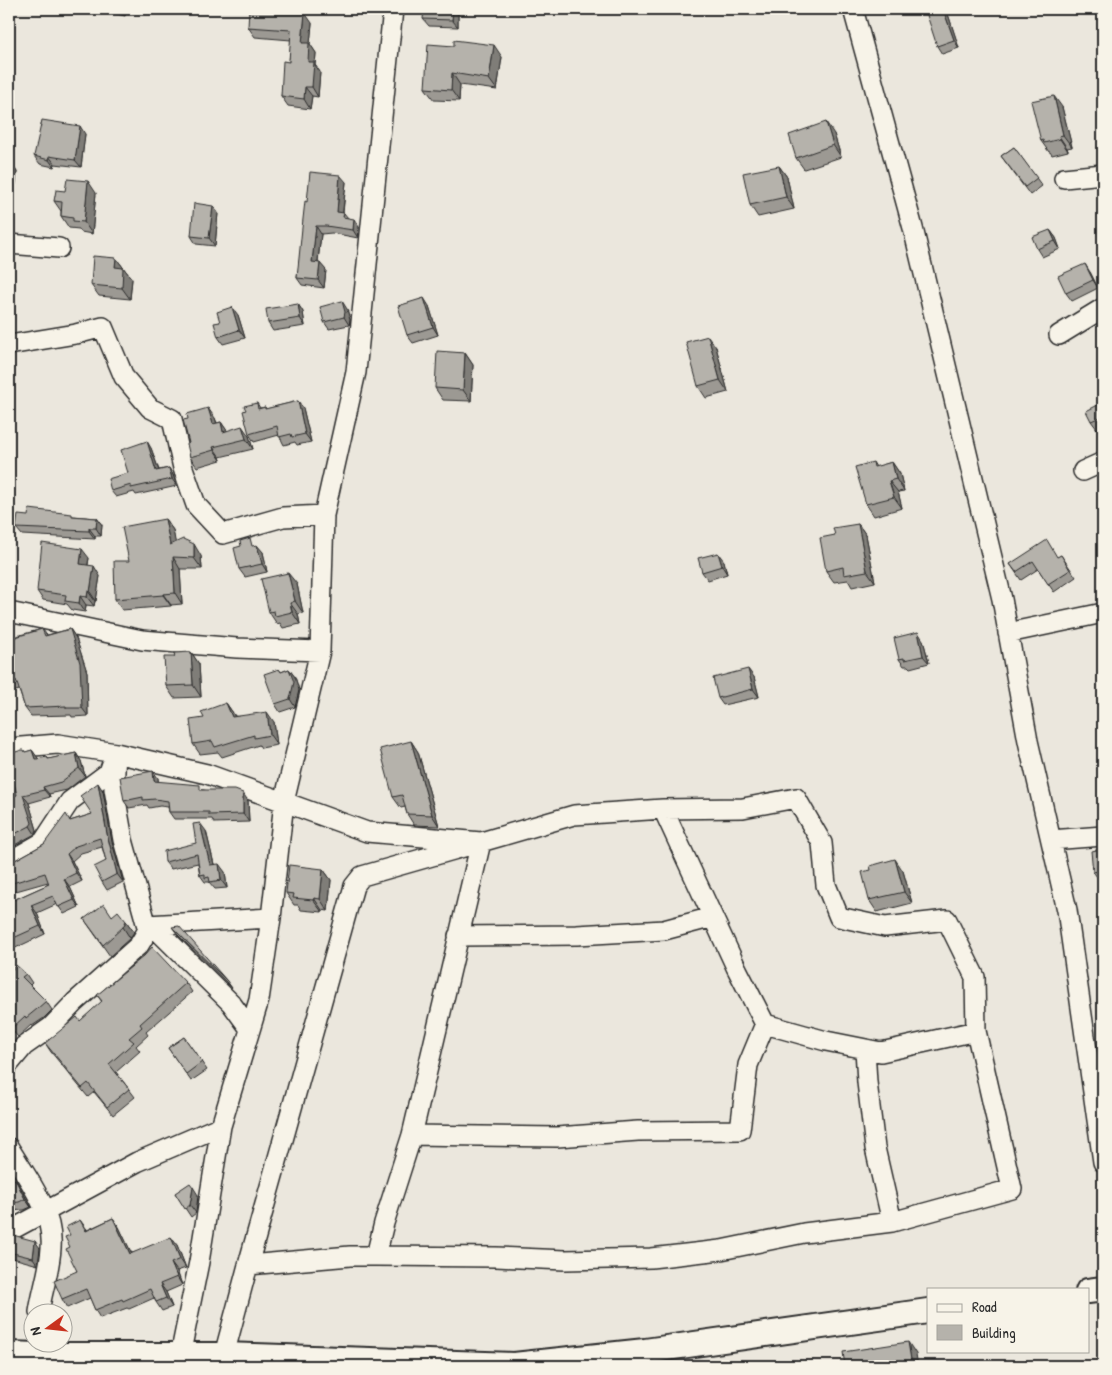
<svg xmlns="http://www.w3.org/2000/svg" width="1112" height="1375" viewBox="0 0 1112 1375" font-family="'Patrick Hand',sans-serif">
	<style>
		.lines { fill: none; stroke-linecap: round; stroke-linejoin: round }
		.minor-casing { stroke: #2b2b2b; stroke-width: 22 }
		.major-casing { stroke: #2b2b2b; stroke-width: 28 }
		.minor { stroke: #f7f3e8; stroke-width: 19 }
		.major { stroke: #f7f3e8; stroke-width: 24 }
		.wall { fill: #9c9993; stroke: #2b2b2b }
		.shaded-wall { fill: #7f7d78; stroke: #2b2b2b }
		.building { fill: #b5b2ab; stroke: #2b2b2b }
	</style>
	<rect width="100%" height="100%" fill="#ebe7dd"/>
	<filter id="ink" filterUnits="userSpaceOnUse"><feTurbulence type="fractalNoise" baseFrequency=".02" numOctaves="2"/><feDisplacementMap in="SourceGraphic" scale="10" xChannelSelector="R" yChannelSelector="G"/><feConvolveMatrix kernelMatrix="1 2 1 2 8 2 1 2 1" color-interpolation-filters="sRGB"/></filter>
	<g filter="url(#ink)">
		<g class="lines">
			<defs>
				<path id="minor" d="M853,9L913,228L1002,599L1028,741L1067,910L1103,1162
					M1064,178L1103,174
					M9,244L59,248
					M1059,335L1103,308
					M9,345L76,334L103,327L124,377L150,408L172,419L183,468L196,505L223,534L283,517L324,515
					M1083,471L1103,462
					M9,612L142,640L237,648L320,651
					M1008,633L1103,613
					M9,748L58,744L116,753L207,774L367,832L481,842L574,815L663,809L736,967L765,1024L826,1041L881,1052L976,1031L1012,1189L892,1222L804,1233L721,1250L651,1258L565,1260L496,1257L376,1256
					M663,809L743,808L796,798L822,843L826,885L839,917L885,927L947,920L975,977L976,1031
					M1051,840L1103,836
					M9,860L17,857L43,842L70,801L109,772L114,758
					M147,925L271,918
					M152,925L231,1003L250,1029
					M458,936L577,935L664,930L713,917
					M865,1049L867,1082L875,1148L892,1222
					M9,1064L24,1046L51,1027L75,1002L139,945L148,930L123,840L114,789L116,753
					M412,1135L557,1137L638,1131L740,1130L748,1065L765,1024
					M9,1148C27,1178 54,1211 51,1248C50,1270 42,1291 39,1312
					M9,1226L15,1228L137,1162L221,1126
					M224,1355L248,1265L350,1256H376L384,1223L412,1135L481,842L362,876L354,886L248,1265
					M180,1356L199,1262L221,1126L259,1000L271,918L284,802L320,651L324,515L356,372L393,9"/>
				<path id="major" d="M1088,1291L1103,1289
					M9,1354L38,1355H224L514,1365L645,1351L928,1311"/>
			</defs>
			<use href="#minor" class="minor-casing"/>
			<use href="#major" class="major-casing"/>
			<use href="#minor" class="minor"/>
			<use href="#major" class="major"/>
		</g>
		<path class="wall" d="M96,9H126L125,16Z
			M458,9V27L429,26L423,19Z
			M947,11L959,48L942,54L937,46Z
			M312,23L310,44L316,53L315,65L320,72L318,97L312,96L310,109L288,106L281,96L289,62L291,40L255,37L248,27Z
			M454,46L502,57L497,90L460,85L459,101L434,100L425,88Z
			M1062,107L1072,147L1067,148L1068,151L1052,155L1050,152H1049L1041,141Z
			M85,134L81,167L55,164L54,167L40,164L34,156Z
			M834,134L841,157L804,169L796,158Z
			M1014,147L1042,186L1030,195L1001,156Z
			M9,161L17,172L13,207L9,206Z
			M779,166L787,177L794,209L758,217L750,205Z
			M346,182L343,213H344L348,218L359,227L358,238L332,233L321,234L318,262L326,270L324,288L302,285L297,278L307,202Z
			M96,193L92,234L81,232L79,229L69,228L61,216V211L54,201Z
			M213,206L218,213L215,246L196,244L191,236Z
			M1050,230L1056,238L1060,249L1042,257L1037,249Z
			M116,258L132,279L130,299L99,296L91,285Z
			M1090,272L1098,288L1072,301L1066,293Z
			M298,304L303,312L305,326L273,331L268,323Z
			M429,306L438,335L413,343L407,335Z
			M347,309L350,320L349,325L329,329L324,322Z
			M238,315L245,338L223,344L218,337L220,322Z
			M716,347L728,392L706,398L698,386Z
			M465,353L473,365L471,401L443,400L435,388Z
			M298,401L303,408L311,442L297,445L295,442L284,445L279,435L254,442L249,434L246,410L257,403L260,408L265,407L266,409Z
			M1100,404L1103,408V426L1097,429L1091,421Z
			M215,418L217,423L221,422L227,431L249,436L253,449L220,457L221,460L197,467L190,457L189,443Z
			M151,448L159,470L169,468L173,475L177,486L136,495L134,492L116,497L111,491Z
			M873,462L876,467L892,462L900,474L904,491L898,492L902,508L874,516L866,504Z
			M73,516L97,518L102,525L101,536H95V539L22,535L16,528Z
			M165,519L173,530L175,543L201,556L202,569H180L182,604L171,605V606L122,610L115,599L129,561Z
			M858,524L866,535L875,582L852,587L848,580L834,582L826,571L835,535Z
			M255,545L263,552L267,572L245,577L239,569Z
			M1061,555L1076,577L1054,592L1038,569L1021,580L1010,564L1058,557Z
			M89,558L88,565L100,576L96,601H95L94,606L86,605L85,612L72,610L67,604L43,600L37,591Z
			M724,561L727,574L708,580L702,572Z
			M297,584L303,613L298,614L300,624L283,628L280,623L277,624L269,612Z
			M42,629L47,635L70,629L76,638L87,672L88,716L72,717L71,715L31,716L25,708L19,690L9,693V638Z
			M923,640L929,663L910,668L908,666H904L899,659Z
			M191,652L199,664L201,697L174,698L166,686L175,657Z
			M279,669L281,672L289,669L295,677L299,690L295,707L280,712L275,704Z
			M754,677L759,697L723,705L718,698Z
			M226,703L233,713L235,716L274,722L277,745L261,748L259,745L222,757L218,752L200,754L193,744L204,718Z
			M411,741L418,752L439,826L414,825L407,814L405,807L401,808L393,797Z
			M32,750L38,759L47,757L49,759L76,753L81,761L85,776L67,790L49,794L50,797L29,803L37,830L35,834L9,848V797L17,795L11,772L9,773V754L26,752Z
			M158,778V782L204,790L248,801L249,822L214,823L212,819H174L169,812L168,807L160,806L149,808L147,805L129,808L124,801Z
			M103,791L112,842L123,882L107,890L102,882L106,861L102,847L81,853L72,861L82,881L70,887L79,907L64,914L57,904L37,913L45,934L9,951V902L49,884L48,882L9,893V862L17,859L44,844L70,821L92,814Z
			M206,831L214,864L225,872L227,888L215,889L209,882H205L200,875L198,863L171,869L165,862L196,843Z
			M1103,849V879H1099L1093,872Z
			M323,869L331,880L328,911L322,910V912L301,910L298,905H294L286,893Z
			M903,871L912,903L877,912L869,900Z
			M112,916L126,921L134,932L130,938L110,956L84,919Z
			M172,927L227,981L232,988L178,935Z
			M9,973L26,974L32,983L30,985L46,1001L52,1010L44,1018L32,1026L31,1025L18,1037L9,1027Z
			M186,983L192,992L146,1032L148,1035L136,1046L140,1051L116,1072L135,1097L113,1115L94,1092L88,1097L51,1052L45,1043L80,1021L102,1002L97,995Z
			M184,1037L207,1070L191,1081L168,1048Z
			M15,1179L20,1187L31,1207L24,1210L9,1211V1182Z
			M175,1193L198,1195L196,1213L191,1217Z
			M113,1218L119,1227L131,1253L177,1245L186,1268L177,1271L182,1285L166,1292L172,1307L162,1311L156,1302L154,1298L129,1309L127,1308L100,1318L95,1310L90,1298L67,1308L62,1299L77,1271L70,1247L86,1228L87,1230Z
			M9,1234L40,1248L38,1265L9,1257Z"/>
		<path class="shaded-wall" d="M120,9H126L125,16Z
			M453,9H458V27L452,20Z
			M943,9H946L947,11L959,48L954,40Z
			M305,13L312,23L310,44L316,53L315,65L320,72L318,97L312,87L308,62L302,43Z
			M494,45L502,57L497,90L489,79Z
			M452,73L460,85L459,101L451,90Z
			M305,87L312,96L310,109L304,99Z
			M1054,96L1062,107L1072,147L1063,135Z
			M9,109V110L12,121L9,117Z
			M826,122L834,134L841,157L833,145Z
			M80,126L85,134L81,167L75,160Z
			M1059,136L1067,148L1068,151L1060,139Z
			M49,156L55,164L54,167L49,160Z
			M9,161L17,172L13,207L9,201Z
			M779,166L787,177L794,209L786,197Z
			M340,175L346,182L342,219L337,212Z
			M88,181L96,193L92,234L84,222Z
			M213,206L218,213L215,246L209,238Z
			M354,219L359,227L358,238L353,230Z
			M316,226L321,234L317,269L312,262Z
			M1050,230L1056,238L1060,249L1055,241Z
			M116,258L132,279L130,299L122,288L115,267Z
			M320,263L326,270L324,288L318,280Z
			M1085,264L1090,272L1098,288L1093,280Z
			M424,298L429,306L438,335L433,327Z
			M342,301L347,309L350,320L349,325L344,317Z
			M298,304L303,312L305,326L300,318Z
			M232,307L238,315L245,338L239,330Z
			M708,336L716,347L728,392L720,380Z
			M465,353L473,365L471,401L463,390Z
			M298,401L303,408L311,442L305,434Z
			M208,408L215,418L220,434L213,424Z
			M221,422L228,432H223Z
			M242,426L249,436L253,449L246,439Z
			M147,441L151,448L161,477L156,471Z
			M213,447L220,457L221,460L214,450Z
			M892,462L900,474L904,491L896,479Z
			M169,468L173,475L177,486L172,479Z
			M889,481L898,492L902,508L894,497Z
			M97,518L102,525L101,536L96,528Z
			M165,519L173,530L178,556L170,545Z
			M858,524L866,535L875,582L867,571Z
			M89,528L95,536V539L89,531Z
			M194,544L201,556L202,569L194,558Z
			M257,545L263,552L267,572L262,564Z
			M82,549L89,558L86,574L80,564Z
			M718,553L724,561L727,574L722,566Z
			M173,557L180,569L182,604L175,593Z
			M94,566L100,576L96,601L90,592Z
			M288,573L297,584L303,613L295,601Z
			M88,591L95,601L94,606L87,597Z
			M163,594L171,605V606L163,595Z
			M80,596L86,605L85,612L79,603Z
			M290,603L298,614L300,624L292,612Z
			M70,629L76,638L87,672L88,716L82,708Z
			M918,632L923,640L929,663L923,656Z
			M191,652L199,664L201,697L193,685Z
			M289,669L295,677L299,690L295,707L290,699Z
			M748,669L754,677L759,697L753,689Z
			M226,703L233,713L239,727L232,717Z
			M267,712L274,722L277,745L270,735Z
			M411,741L418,752L439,826L432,815Z
			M32,750L38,758L40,767L35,759Z
			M76,753L81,761L85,776L79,768Z
			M153,771L158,778L159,789L154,781Z
			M98,783L103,791L112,842L123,882L117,874L107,834Z
			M43,787L49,794L50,797L44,790Z
			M243,793L248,801L249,822L243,814Z
			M23,795L29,803L37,830L35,834L30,826Z
			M200,823L206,831L216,873L210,865Z
			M67,854L72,861L82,881L76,873Z
			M895,859L903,871L912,903L904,892Z
			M219,864L225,872L227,888L221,880Z
			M323,869L331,880L328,911L320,899Z
			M64,879L70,887L79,907L74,900Z
			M314,898L322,910V912L313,900Z
			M31,905L37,913L45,934L40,926Z
			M126,921L134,932L130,938L123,927Z
			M15,1179L20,1187L31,1207L25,1199Z
			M193,1187L198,1195L196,1213L190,1205Z
			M113,1218L119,1227L136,1262L130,1254Z
			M80,1220L86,1228L91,1240L86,1231Z
			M171,1237L177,1245L186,1268L180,1259Z
			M35,1241L40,1248L38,1265L33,1258Z
			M171,1263L177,1271L182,1285L177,1277Z
			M160,1284L166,1292L172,1307L166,1298Z
			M908,1342L916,1354L918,1366H912Z"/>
		<path class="building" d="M249,9H260L305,13L302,43H309L308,62H314L312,87H305L304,99L281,96L283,61L289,62L291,30L248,27Z
			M424,9H453L452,20L423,19Z
			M925,9H943L954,40L937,46Z
			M454,40L494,45L489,79L452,73L451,90L425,88L428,44L454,46Z
			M1054,96L1063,135L1059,136L1060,139L1044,143L1043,140L1041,141L1031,101Z
			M42,120L80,126L75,160L49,156V160L34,156Z
			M826,122L833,145L796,158L789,135Z
			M1014,147L1037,178L1025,187L1001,156Z
			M779,166L786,197L750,205L743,173Z
			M310,172L340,175L337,212L344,213L343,217L354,219L353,230L326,226H316L312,262L320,263L318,280L297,278L302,228L305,201L307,202Z
			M67,179L88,181L84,222L73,221V218L61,216L62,202L54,201L56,190L65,191Z
			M194,203L213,206L209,238L191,236Z
			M1050,230L1055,241L1037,249L1032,237Z
			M93,256L116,258L115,267L123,268L122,288L91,285Z
			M1085,264L1093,280L1066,293L1058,276Z
			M424,298L433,327L407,335L398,306Z
			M342,301L345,312L344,317L324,322L320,307Z
			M298,304L300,318L268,323L266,309Z
			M232,307L239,330L218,337L214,323L220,322L217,312Z
			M708,336L720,380L698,386L686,342Z
			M437,351L465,353L463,390L435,388Z
			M298,401L305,434L292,437L291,434L279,437L277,426L249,434L243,411L246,410L244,406L257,403L258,409L265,407V409Z
			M1100,404L1103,410V416L1091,421L1086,411Z
			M208,408L213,424L221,422L223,432L242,426L246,439L213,447L214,450L190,457L187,444L189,443L183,420L188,419L187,414Z
			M147,441L156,471L169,468L172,479L131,488V485L111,491L108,479L128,473L121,450Z
			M873,462L874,467L892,462L896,479L889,481L894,497L866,504L855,467Z
			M29,509L72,514V516L97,518L96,528H89V531L16,528L18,515L28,516Z
			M165,519L170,545L183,539L194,544V558L173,557L175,593L163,594V595L115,599L114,561H129L122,527Z
			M858,524L867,571L844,575L843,567L826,571L820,538L835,535L833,528Z
			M250,538L252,546L257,545L262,564L239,569L234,548L241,546L240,541Z
			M1047,540L1057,557L1061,555L1070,570L1048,584L1033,561L1016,572L1010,564Z
			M42,543L82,549L80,564L94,566L90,592L88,591L87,597L80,596L79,603L65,601L66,595L37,591Z
			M718,553L722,566L702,572L698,558Z
			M288,573L295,601L290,603L292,612L275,616L274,611L269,612L261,579Z
			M42,629L45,636L70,629L80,663L82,708H66V706L25,708L16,680L9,682V639Z
			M918,632L923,656L904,660V658L899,659L894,638Z
			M191,652L193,685L166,686L164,657H175L174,653Z
			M279,669L281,672L289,669L294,682L290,699L275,704L264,674Z
			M748,669L753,689L718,698L713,678Z
			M226,703L232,717L267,712L270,735L254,738V735L215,747L212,741L193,744L190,720L204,718L201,712Z
			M411,741L432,815L407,814L402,795L393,797L380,749Z
			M22,750H24L25,752L32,750L35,759H37L47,757L48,759L76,753L79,768L61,782L43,787L44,790L23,795L32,823L30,826L9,837V797L17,795L9,764V754Z
			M153,771L154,781L200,785V790H235L243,793V814L209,815V812H169L168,801L155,799L143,800V797L124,801L120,777Z
			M98,783L107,834L117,874L102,882L94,867L106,861L100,838L76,846L67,854L76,873L64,879L74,900L58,907L53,896L31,905L40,926L9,940V902L49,884L45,873L9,884V862L17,859L44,844L66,814L70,821L92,814L80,796Z
			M200,823L210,865L219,864L221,880L210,882L209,877L205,878V874L200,875L197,854L165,862L164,851L196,843L193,824Z
			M1103,849V870L1093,872L1091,851Z
			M895,859L904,892L869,900L862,872L871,870L870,866Z
			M289,865L323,869L320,899L314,898L313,900L293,898L294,894L286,893Z
			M104,904L112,916L118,911L126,921L123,927L103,945L84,919Z
			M179,926L227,981L172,927Z
			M152,947L186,983L140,1024L142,1027L129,1038L134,1042L109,1064L129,1089L107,1107L88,1083L82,1088L45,1043L77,1017L80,1021L102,1001L97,995L144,956Z
			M16,965L26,974L22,977L46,1001L37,1009L26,1018L25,1016L12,1028L9,1025V973Z
			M184,1037L202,1062L186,1074L168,1048Z
			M15,1179L25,1199L19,1202L9,1203V1182Z
			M190,1183L193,1187L190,1205L185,1209L175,1193Z
			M113,1218L130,1254L171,1237L180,1259L171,1263L177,1277L160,1284L166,1298L156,1302L150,1289L123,1301L122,1299L95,1310L86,1289L62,1299L54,1281L77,1271L66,1249L70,1247L65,1237L70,1235L66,1227L80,1220L86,1231Z
			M9,1234L35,1241L33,1258L9,1252Z
			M908,1342L912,1366H845L843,1352Z"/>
	</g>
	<rect width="1112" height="1375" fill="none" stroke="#f7f3e8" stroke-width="30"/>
	<rect x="15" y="15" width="1082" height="1345" fill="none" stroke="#2b2b2b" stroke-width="2" filter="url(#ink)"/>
	<rect x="927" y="1288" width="162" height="65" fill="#f7f3e8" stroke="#a5a39c"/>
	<rect x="937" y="1304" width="25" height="8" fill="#f7f3e8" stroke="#a5a39c"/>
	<text x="972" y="1312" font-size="15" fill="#2b2b2b">Road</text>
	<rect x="937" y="1325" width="25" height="15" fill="#b5b2ab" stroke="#a5a39c"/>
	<text x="972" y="1338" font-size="15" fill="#2b2b2b">Building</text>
	<g transform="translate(48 1328) rotate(255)"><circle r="24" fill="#f7f3e8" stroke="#a5a39c"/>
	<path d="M0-4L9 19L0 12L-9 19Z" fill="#c8321e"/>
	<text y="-8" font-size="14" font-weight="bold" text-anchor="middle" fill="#2b2b2b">N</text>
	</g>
</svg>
